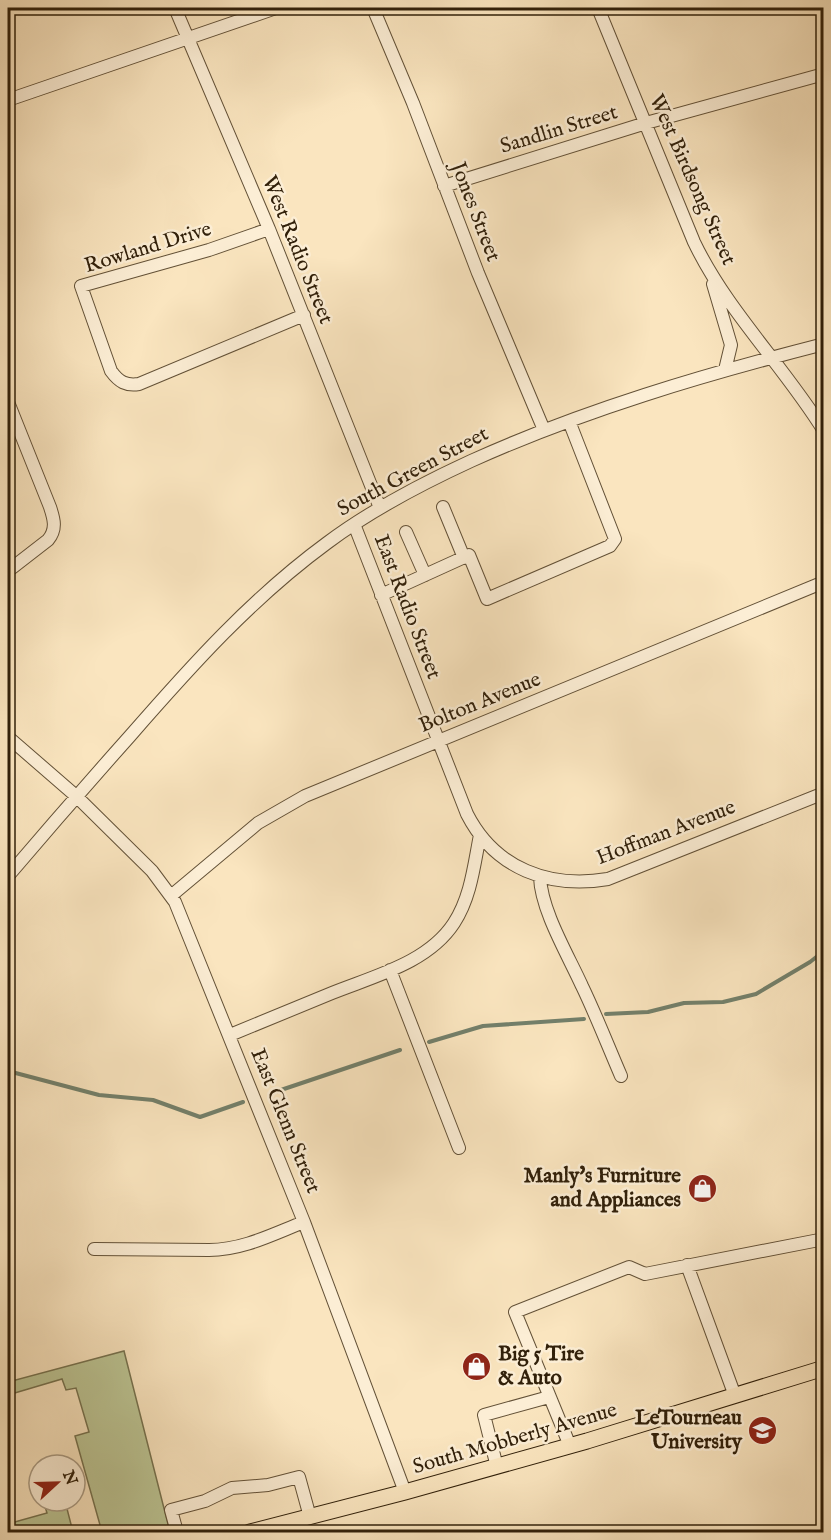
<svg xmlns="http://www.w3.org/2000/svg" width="831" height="1540" viewBox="0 0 831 1540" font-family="'IM FELL English',serif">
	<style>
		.green { fill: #bcc594; stroke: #76724f; stroke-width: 1.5 }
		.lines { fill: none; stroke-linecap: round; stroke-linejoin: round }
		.stream { stroke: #73806b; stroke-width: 4 }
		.minor-casing { stroke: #635137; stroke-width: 14 }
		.major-casing { stroke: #31200a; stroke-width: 17 }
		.minor { stroke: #fceed5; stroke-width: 12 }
		.major { stroke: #fae5bf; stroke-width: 15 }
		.labels { text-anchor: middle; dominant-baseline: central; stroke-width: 5; stroke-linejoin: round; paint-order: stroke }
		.street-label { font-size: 21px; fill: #31200a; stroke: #fceed5 }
		.poi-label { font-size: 21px; font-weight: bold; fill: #31200a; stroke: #fceed5; text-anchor: end }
	</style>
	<rect width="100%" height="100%" fill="#fae5bf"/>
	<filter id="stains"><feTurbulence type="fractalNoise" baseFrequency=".00333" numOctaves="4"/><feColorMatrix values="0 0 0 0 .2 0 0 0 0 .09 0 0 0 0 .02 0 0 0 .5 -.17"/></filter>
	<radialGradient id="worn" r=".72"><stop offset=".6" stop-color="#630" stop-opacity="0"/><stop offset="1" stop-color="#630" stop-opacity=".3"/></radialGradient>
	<path class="green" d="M124,1351L170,1532H102L75,1436L89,1432L76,1388L66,1390L62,1379L8,1395V1382Z
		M52,1501H65L73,1532H14L11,1523L47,1513L44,1503Z"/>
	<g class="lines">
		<path class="stream" d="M606,1014L648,1012L684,1003L723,1002L756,994L810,962L824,951
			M429,1042L483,1026L584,1019
			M8,1071L99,1095L153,1100L200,1117L243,1102
			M272,1093L400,1050"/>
		<defs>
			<path id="minor" d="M175,8L269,229L380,508
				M373,8L413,103L478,273L544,430
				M598,8L694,242C727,311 784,366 824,431
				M8,100L276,8
				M444,186L646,123L824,74
				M269,229L209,250L81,286L111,371C119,382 126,386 139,384L304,315
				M713,284L731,345L725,370
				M8,402L50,507C54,519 57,529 48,540L8,571
				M443,507L464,558
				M354,524L467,814C495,869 550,889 608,879L824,793
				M406,532L425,575
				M381,595L469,555L487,599L610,546L615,539L569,421
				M8,737L76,796L152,871L175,902L304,1222L405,1492
				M8,876C48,829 89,782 130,736C191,666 252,598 327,543C371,510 421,484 471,461C584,410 703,375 824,344
				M540,877C541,910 568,955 582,986C596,1015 608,1046 621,1076
				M172,895L258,823L305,796L824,582
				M390,970L459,1148
				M230,1035C264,1021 298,1007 332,993C374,976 428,963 454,923C471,897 474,865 480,835
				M94,1249L209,1250C243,1250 273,1234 304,1222
				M687,1265L735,1396
				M570,1446L515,1312L629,1267L645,1274L824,1239
				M497,1467L484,1415L549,1397
				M177,1532L171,1510L205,1501L232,1488L268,1485L299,1477L310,1517"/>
			<path id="major" d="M250,1532L405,1492L587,1441L824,1368"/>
		</defs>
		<use href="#minor" class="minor-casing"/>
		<use href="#major" class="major-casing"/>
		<use href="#minor" class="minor"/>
		<use href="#major" class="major"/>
	</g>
	<defs>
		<symbol id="shop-disc" viewBox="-11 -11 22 22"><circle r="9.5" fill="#8f2418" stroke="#fceed5"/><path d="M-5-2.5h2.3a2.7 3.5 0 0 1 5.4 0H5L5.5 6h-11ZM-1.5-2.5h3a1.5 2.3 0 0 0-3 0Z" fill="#fff"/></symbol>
		<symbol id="university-disc" viewBox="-11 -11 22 22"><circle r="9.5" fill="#8f2418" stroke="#fceed5"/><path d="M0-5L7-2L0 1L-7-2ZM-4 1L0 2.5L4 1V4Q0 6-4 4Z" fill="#fff"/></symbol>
	</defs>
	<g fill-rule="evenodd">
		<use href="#shop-disc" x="686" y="1172" width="33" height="33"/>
		<use href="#shop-disc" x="460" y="1350" width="33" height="33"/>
		<use href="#university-disc" x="746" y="1414" width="33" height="33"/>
	</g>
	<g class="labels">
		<g class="street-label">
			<text transform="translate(559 130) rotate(-17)">Sandlin Street</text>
			<text transform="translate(692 180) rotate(66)">West Birdsong Street</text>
			<text transform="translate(475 212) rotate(69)">Jones Street</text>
			<text transform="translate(148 248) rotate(-17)">Rowland Drive</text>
			<text transform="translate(297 250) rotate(68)">West Radio Street</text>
			<text transform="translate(413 472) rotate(-28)">South Green Street</text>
			<text transform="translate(407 607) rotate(69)">East Radio Street</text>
			<text transform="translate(480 703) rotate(-22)">Bolton Avenue</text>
			<text transform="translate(666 833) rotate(-21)">Hoffman Avenue</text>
			<text transform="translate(285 1121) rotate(68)">East Glenn Street</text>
			<text transform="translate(515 1439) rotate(-16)">South Mobberly Avenue</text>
		</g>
		<g class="poi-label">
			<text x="681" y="1176">Manly's Furniture<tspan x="681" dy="24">and Appliances</tspan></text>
			<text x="498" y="1354" text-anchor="start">Big 5 Tire<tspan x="498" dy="24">&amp; Auto</tspan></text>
			<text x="742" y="1418">LeTourneau<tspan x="742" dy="24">University</tspan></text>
		</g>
	</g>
	<rect width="831" height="1540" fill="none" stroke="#fae5bf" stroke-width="30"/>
	<rect x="9" y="9" width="813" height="1522" fill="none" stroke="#31200a" stroke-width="3"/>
	<rect x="15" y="15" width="801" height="1510" fill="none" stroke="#31200a" stroke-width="1.5"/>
	<g transform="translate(57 1483) rotate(68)"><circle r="28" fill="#fceed5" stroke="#ab9c84" stroke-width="1.5"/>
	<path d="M0-4.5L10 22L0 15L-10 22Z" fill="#8f2418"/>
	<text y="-9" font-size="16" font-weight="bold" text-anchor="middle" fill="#31200a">N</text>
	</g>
	<rect width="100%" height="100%" filter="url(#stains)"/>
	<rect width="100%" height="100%" fill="url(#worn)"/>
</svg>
